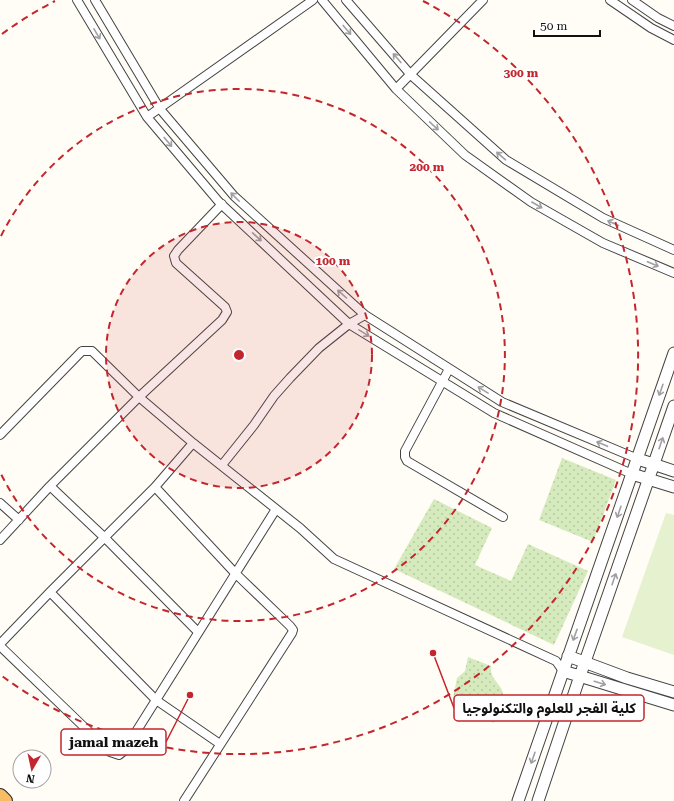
<svg xmlns="http://www.w3.org/2000/svg" width="674" height="801" viewBox="0 0 674 801" font-family="'Roboto Serif','Noto Sans Arabic',serif">
	<style>
		.grass { fill: url(#grass-dots) }
		.pitch { fill: #e6f2cf }
		.lines { fill: none; stroke-linecap: round; stroke-linejoin: round }
		.minor-casing { stroke: #444; stroke-width: 10 }
		.tertiary-casing { stroke: #444; stroke-width: 13 }
		.trunk-casing { stroke: #222; stroke-width: 16 }
		.minor { stroke: #fff; stroke-width: 8 }
		.tertiary { stroke: #fff; stroke-width: 11 }
		.trunk { stroke: #f7bc64; stroke-width: 14 }
		.oneway { stroke: #a0a0a0 }
		.ring { fill: none; stroke: #c4262e; stroke-width: 2; stroke-dasharray: 7 5 }
		.centre { fill: #c4262e; stroke: #fff; stroke-width: 2 }
		.ring-label { font-size: 12px; text-anchor: middle; font-weight: bold; fill: #c4262e; stroke: #fff; stroke-width: 4; stroke-linejoin: round; paint-order: stroke }
		.leader { fill: none; stroke: #c4262e; stroke-width: 1.5 }
		.callout-dot { fill: #c4262e; stroke: #fff; stroke-width: 1.5 }
		.callout { fill: #fff; stroke: #c4262e; stroke-width: 1.5 }
		.callout-label { font-size: 14px; text-anchor: middle; font-weight: bold; fill: #111 }
	</style>
	<defs>
		<pattern id="grass-dots" width="8" height="8" patternUnits="userSpaceOnUse"><rect width="8" height="8" fill="#d5ebbd"/><path d="M2 2h.1M6 6h.1" fill="none" stroke="#b6c8a1" stroke-width="1.8" stroke-linecap="round"/></pattern>
	</defs>
	<rect width="100%" height="100%" fill="#fffdf5"/>
	<path class="grass" d="M562,458L616,480L593,542L539,520Z
		M434,499L492,528L475,565L511,581L528,544L588,571L554,645L394,569Z
		M468,657L491,666C489,681 506,686 503,698C502,707 497,715 494,723L472,714L473,710L453,703L455,699L453,698L457,678L465,671Z"/>
	<path class="pitch" d="M666,513L674,515V655L622,637Z"/>
	<g class="lines">
		<defs>
			<path id="minor" d="M77,0L147,117L219,202L349,324L494,413L632,474
				M95,0L160,109L234,196L365,315L502,402L638,459
				M322,0L396,89L465,155L531,202L603,243L674,273
				M346,0L411,75L506,160L603,218L674,250
				M610,0L651,28L674,40
				M632,0L658,18L674,26
				M396,89L483,0
				M147,117L313,0
				M449,369L405,451V457L407,461L503,517
				M0,435L82,351H92L139,397L193,443L300,528L334,559L556,661L563,671
				M222,465L254,425L274,396L290,378L319,348L349,324L365,315
				M50,486L105,538L198,632
				M155,487L235,573L290,626L293,630L292,633L184,801
				M0,503L19,520
				M0,540L50,486L139,397L222,320L227,312L225,307L176,263L174,256L178,250L222,204
				M50,592L156,700L220,744
				M0,644L50,592L155,487L193,443
				M0,646L110,752L119,755L124,751L276,509"/>
			<path id="tertiary" d="M638,459L674,471
				M632,474L674,487
				M568,656L627,678L674,692
				M563,671L674,705
				M518,801L674,353
				M538,801L580,676L674,406"/>
			<path id="trunk" d="M0,796L5,801"/>
		</defs>
		<use href="#minor" class="minor-casing"/>
		<use href="#tertiary" class="tertiary-casing"/>
		<use href="#trunk" class="trunk-casing"/>
		<use href="#minor" class="minor"/>
		<use href="#tertiary" class="tertiary"/>
		<use href="#trunk" class="trunk"/>
	</g>
	<defs><path id="oneway-shaft" d="M-6 0H5M1.5-3L5.5 0L1.5 3" fill="none" stroke-width="1.6" stroke-linecap="round" stroke-linejoin="round"/></defs>
	<g class="oneway">
		<use href="#oneway-shaft" transform="translate(347 30) rotate(50)"/>
		<use href="#oneway-shaft" transform="translate(97 34) rotate(60)"/>
		<use href="#oneway-shaft" transform="translate(397 58) rotate(-131)"/>
		<use href="#oneway-shaft" transform="translate(434 126) rotate(43)"/>
		<use href="#oneway-shaft" transform="translate(168 142) rotate(50)"/>
		<use href="#oneway-shaft" transform="translate(501 156) rotate(-139)"/>
		<use href="#oneway-shaft" transform="translate(235 197) rotate(-135)"/>
		<use href="#oneway-shaft" transform="translate(537 205) rotate(30)"/>
		<use href="#oneway-shaft" transform="translate(613 223) rotate(-156)"/>
		<use href="#oneway-shaft" transform="translate(257 237) rotate(43)"/>
		<use href="#oneway-shaft" transform="translate(653 264) rotate(23)"/>
		<use href="#oneway-shaft" transform="translate(342 294) rotate(-138)"/>
		<use href="#oneway-shaft" transform="translate(364 333) rotate(31)"/>
		<use href="#oneway-shaft" transform="translate(483 390) rotate(-148)"/>
		<use href="#oneway-shaft" transform="translate(661 390) rotate(109)"/>
		<use href="#oneway-shaft" transform="translate(661 443) rotate(-71)"/>
		<use href="#oneway-shaft" transform="translate(602 444) rotate(-157)"/>
		<use href="#oneway-shaft" transform="translate(619 512) rotate(109)"/>
		<use href="#oneway-shaft" transform="translate(614 579) rotate(-71)"/>
		<use href="#oneway-shaft" transform="translate(575 635) rotate(110)"/>
		<use href="#oneway-shaft" transform="translate(600 683) rotate(18)"/>
		<use href="#oneway-shaft" transform="translate(533 758) rotate(109)"/>
	</g>
	<circle cx="239" cy="355" r="133" fill="#c4262e" fill-opacity=".12"/>
	<g class="ring">
		<circle cx="239" cy="355" r="133"/>
		<path d="M1 236A266 266 0 1 1 1 474"/>
		<path d="M2 34A399 399 0 0 1 55 1M423 1A399 399 0 1 1 2 676"/>
	</g>
	<circle cx="239" cy="355" r="6" class="centre"/>
	<g class="ring-label">
		<text x="521" y="77">300 m</text>
		<text x="427" y="171">200 m</text>
		<text x="333" y="265">100 m</text>
	</g>
	<path class="leader" d="M433 653L454 708M190 695L166 742"/>
	<g class="callout-dot">
		<circle cx="433" cy="653" r="4"/>
		<circle cx="190" cy="695" r="4"/>
	</g>
	<g class="callout">
		<rect x="454" y="695" width="190" height="26" rx="4"/>
		<rect x="61" y="729" width="105" height="26" rx="4"/>
	</g>
	<g class="callout-label">
		<text x="549" y="713">كلية الفجر للعلوم والتكنولوجيا</text>
		<text x="114" y="747">jamal mazeh</text>
	</g>
	<g transform="translate(32 769) rotate(189)"><circle r="19" fill="#ffffff" stroke="#a0a0a0"/>
	<path d="M0-3L7 15L0 10L-7 15Z" fill="#c4262e"/>
	<text y="-6" font-size="11" font-weight="bold" text-anchor="middle" fill="#111111">N</text>
	</g>
	<path d="M534 30v6h66v-6" fill="none" stroke="#111111" stroke-width="2"/>
	<text x="540" y="30" font-size="12" fill="#111111" stroke="#ffffff" stroke-width="3" paint-order="stroke">50 m</text>
</svg>
